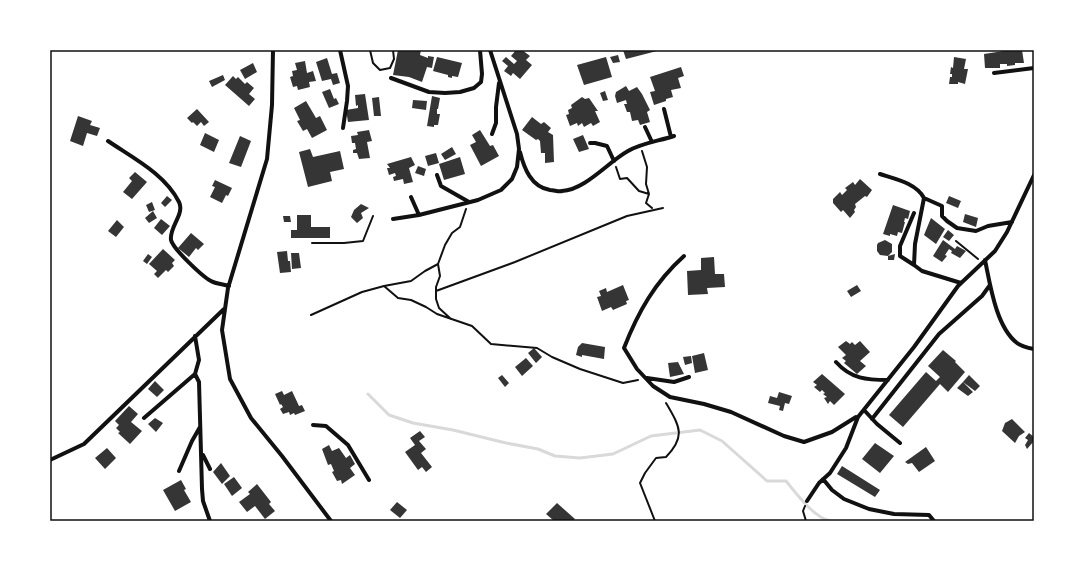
<svg xmlns="http://www.w3.org/2000/svg" width="1084" height="571" viewBox="0 0 1084 571" font-family="'Alegreya Sans',sans-serif">
	<style>
		.lines { fill: none; stroke-linecap: round; stroke-linejoin: round }
		.stream { stroke: #d9d9d9; stroke-width: 3 }
		.building { fill: #353535 }
		.path { stroke: #111; stroke-width: 2 }
		.service { stroke: #111; stroke-width: 2 }
		.minor { stroke: #111; stroke-width: 4 }
		.neatline { fill: none; stroke: #111; stroke-width: 1.5 }
	</style>
	<rect width="100%" height="100%" fill="#fff"/>
	<g class="lines">
		<path class="stream" d="M368,394L389,415L413,423L453,430L506,443L538,449L555,456L580,458L613,454L651,436L700,430L722,441L767,481H786C797,494 813,517 830,521"/>
	</g>
	<path class="building" d="M398,50H421L420,55L428,58V56L434,57L432,68L427,67L422,82L409,77L393,75Z
		M516,50H522L530,56L526,60L532,65L520,79L513,73L511,76L504,71L508,66L502,61L506,57L514,64L517,61L511,56Z
		M623,50H657V51L626,59Z
		M1010,50H1022L1024,63H1015V65L1007,66V64H1000V68H985L984,54Z
		M618,55L620,62L613,63L610,57Z
		M437,57L462,63L458,77L452,76V78L448,77V75L433,71Z
		M606,57L612,77L584,85L577,65Z
		M954,57L966,59L964,69H968L965,84L958,82V84H949L950,77H952V74H950L951,67L953,68Z
		M327,58L332,74L337,73L340,83L333,85L331,79L322,81L316,62Z
		M305,61L307,73L313,71L316,81L309,82L310,87L298,90L297,86L293,87L290,77L293,76L292,71L297,70L295,63Z
		M253,63L257,72L245,79L240,70Z
		M681,67L684,76L678,78L681,88L671,90L673,97L666,99V101L654,105L650,92L655,91L650,77Z
		M223,75L225,80L212,87L209,81Z
		M233,76L236,79L238,77L245,84L247,82L254,88L249,94L255,99L249,106L225,85Z
		M626,86L629,91L637,87L642,94L650,110L647,112L650,122L640,125L638,120L632,121L630,112H627L624,104H627L626,100L617,103L615,96L616,92Z
		M330,89L334,99L336,98L339,104L329,108L322,92Z
		M605,91L608,100L603,101L600,93Z
		M365,94L369,120L348,122L346,110L358,108V105L356,106L355,95Z
		M432,96L440,98L438,109H437V114H440L438,125H434V127L427,126Z
		M379,97L381,116H374L372,98Z
		M582,97L585,99L589,98L598,111H595L600,122L593,126L591,123L584,127L582,123L578,126L577,123L570,126L566,115L569,114L568,110L572,108L571,105Z
		M413,100L427,101L426,110L412,108Z
		M306,101L316,118L320,116L327,130L312,138L307,129L303,131L297,121L300,120L294,108Z
		M197,109L209,122L204,126L201,122L197,126L193,122L192,123L187,118Z
		M78,116L92,121L90,125L100,128L97,136L87,133L83,146L70,141Z
		M532,117L541,124L544,122L551,128L548,132L553,135L554,162L545,163V153H541L540,141L538,139L536,140L522,130Z
		M369,130L372,141L367,142L370,158L359,159L357,153H353V150L356,149L355,143H352L351,136L358,135L357,132Z
		M480,130L490,146L493,145L499,156L481,166L470,145L476,142L472,135Z
		M205,133L219,140L214,152L200,145Z
		M583,135L589,149L579,152L573,139Z
		M240,136L251,141L241,167L229,163Z
		M452,147L456,154L445,160L441,154Z
		M310,149L313,157L340,151L344,169L330,172L332,181L308,187L299,152Z
		M436,153L439,163L428,166L425,156Z
		M411,157L415,165L409,168L413,182L404,184L403,179L394,181L393,177L396,176L395,173L389,175L387,168H390L387,164Z
		M460,157L465,174L444,180L439,164Z
		M418,166L426,169L424,176L415,173Z
		M135,172L147,182L132,199L123,192L132,181L129,178Z
		M860,179L872,190L867,197L865,196L855,204L856,207L854,210L855,212L850,218L843,210L841,212L833,203V199L840,192L842,195L847,190L845,188L853,182L855,185Z
		M215,180L232,188L228,196L226,195L222,203L210,197L215,187L212,186Z
		M167,196L172,200L165,207L161,203Z
		M949,196L961,201L958,208L946,203Z
		M152,202L155,210L149,212L146,205Z
		M361,204L369,208L361,213L363,218L357,223L351,217L354,210Z
		M893,205L910,211L908,219L905,218L904,222H905L902,233L898,232L897,236L890,234V236L883,234Z
		M153,211L157,218L149,223L145,218Z
		M965,214L978,218L976,227L963,222Z
		M297,215H311V227H330V238H291V230H297Z
		M283,216H290L291,222H284Z
		M931,218L945,229L936,244L924,235Z
		M161,219L170,226L162,235L154,228Z
		M117,220L124,227L116,237L108,231Z
		M948,230L954,235L949,241L943,237Z
		M191,233L204,244L198,250L196,248L189,257L178,248Z
		M885,240L892,244V252L888,256L895,254L894,260H888V256L880,255L877,251V245L878,243Z
		M943,240L955,249L957,246L966,251L960,258L951,253L952,251L949,249L945,255L947,256L942,262L933,256Z
		M163,249L175,260L172,263L174,266L168,272L166,270L158,278L154,274L157,271L149,264Z
		M287,251L288,261H290L291,272L280,273L277,252Z
		M291,253H299L301,268L292,269Z
		M148,254L152,257L147,264L143,261Z
		M714,257L715,274H724L725,287L707,288L708,294L688,295L687,271L701,270V258Z
		M623,285L629,300L626,301L627,304L613,310L611,307L602,311L597,297L601,296L599,291L606,288L607,292Z
		M857,285L861,291L851,297L847,291Z
		M846,341L850,344L852,342L855,345L860,341L870,352L860,361L866,366L857,374L844,363L846,361L842,358L846,355L838,347Z
		M582,343L605,347L604,359L582,355V357L576,355L578,347Z
		M534,348L542,357L536,363L528,353Z
		M943,350L956,361L955,362L965,372L948,392L940,384L903,427L889,415L926,372L936,381L940,377L928,366Z
		M704,353L708,370L695,373L692,356Z
		M691,356L692,363L685,365L683,357Z
		M526,358L533,366L522,376L515,367Z
		M678,362L684,374L670,377L668,363Z
		M822,374L845,394L834,405L830,401L828,404L824,398L827,397L823,394L825,393L822,390L820,392L814,387L817,385L813,382Z
		M502,375L509,383L505,387L498,378Z
		M969,375L980,386L975,391L963,382Z
		M155,381L164,390L157,397L148,389Z
		M963,382L973,392L968,396L957,388Z
		M282,391L284,395L292,391L299,406L302,405L305,411L295,415L294,413L290,415L289,412L283,414L280,409L283,407L281,404L280,405L275,394Z
		M779,392L792,396L789,404L785,403L783,411L779,410L780,406L768,403L770,396L777,398Z
		M129,406L138,414L131,422L142,431L130,444L118,433L120,432L116,428L119,425L115,421Z
		M155,418L163,423L156,432L148,424Z
		M1012,419L1025,432L1019,436L1015,443L1002,431L1005,423Z
		M420,431L425,437L419,441L426,449L421,453L432,467L426,472L422,467L418,470L405,452L415,445L410,438Z
		M1029,433L1034,437V441L1027,449L1025,445L1028,440L1025,438Z
		M875,443L894,456L880,473L862,459Z
		M329,445L332,451L339,448L346,458L350,455L355,464L350,468L355,475L342,484L341,480L337,481L332,472L334,471L331,464L328,465L322,449Z
		M926,447L935,461L919,472L912,463L908,464L905,462Z
		M107,448L116,458L105,469L95,458Z
		M221,463L230,476L222,484L213,472Z
		M842,466L880,490L875,497L837,474Z
		M234,477L242,488L232,496L224,484Z
		M181,480L186,489L184,490L191,502L175,511L163,490Z
		M257,484L271,502L269,504L275,511L265,519L255,506L247,512L239,502L250,494L248,492Z
		M397,502L407,510L400,518L390,510Z
		M557,503L575,519L573,521L553,520L546,514Z"/>
	<g class="lines">
		<path class="path" d="M642,151L647,167L646,184L649,194L646,203L652,208
			M616,167L620,179L627,178L639,191L649,194
			M956,241L978,259
			M312,243H344L363,241L373,216
			M384,286L411,281L425,271L438,264
			M436,291L515,262L627,216L663,208
			M311,315L362,292L384,286L398,298L411,300L426,307L437,314L472,326L491,344L537,348L552,357L580,369L623,383L638,380
			M451,319L439,308L436,299V287L440,276L438,264L445,245L452,233L460,227L466,209
			M805,506L803,511L806,521
			M655,521L640,483L645,473L656,458L666,457C686,436 680,427 666,403"/>
		<path class="service" d="M370,50L373,63L380,70L390,68L394,59L393,50"/>
		<path class="minor" d="M273,50L272,105L267,159L228,288L222,330L230,379L251,418L282,456L331,521
			M340,50L348,86L347,101L343,128
			M994,73L1034,68
			M391,78L429,92L445,93L460,92L474,88L481,82L482,74L480,50
			M664,109L671,137
			M645,127L652,142
			M492,134L496,123V107L499,83
			M108,141C133,158 165,174 179,202C185,214 169,227 171,240C173,249 203,277 211,281C216,284 223,284 229,286
			M590,143H595L607,146L614,161
			M520,152C524,168 531,187 550,190C554,190 559,192 562,191C585,190 608,162 628,151C642,143 659,141 674,136
			M880,174C895,179 916,183 924,198L915,244L914,265L922,271L961,283
			M437,175L441,186L469,202
			M411,197L419,215L478,200L501,190L512,179L517,167L519,149L517,134L490,50
			M924,198L942,206V216L947,221L957,228L976,231L988,226L1012,222
			M393,219L419,215
			M684,256C655,282 638,312 624,348L637,369L653,386L670,397L704,404L731,412L784,436L804,442L832,432L856,417
			M985,260C990,284 996,327 1017,343C1021,346 1029,348 1034,349
			M914,265L900,256V246L914,213
			M836,362C851,379 867,380 888,380
			M195,374L199,382L202,489L203,501L210,521
			M647,378L674,382L689,377
			M864,410L877,424L900,443
			M144,418L195,374L199,360L195,336
			M872,419L939,334L982,296L990,285
			M313,425L326,426L348,445L369,480
			M203,455L210,469
			M50,460L84,444L224,309
			M179,471L192,441L200,427
			M823,479L832,490L844,499L869,509L894,514L929,515L934,521
			M807,501L819,483L830,473L846,448L858,417L914,347L958,286L995,251L1007,232L1034,175"/>
	</g>
	<rect width="1084" height="571" fill="none" stroke="#ffffff" stroke-width="102"/>
	<rect x="51" y="51" width="982" height="469" class="neatline"/>
</svg>
